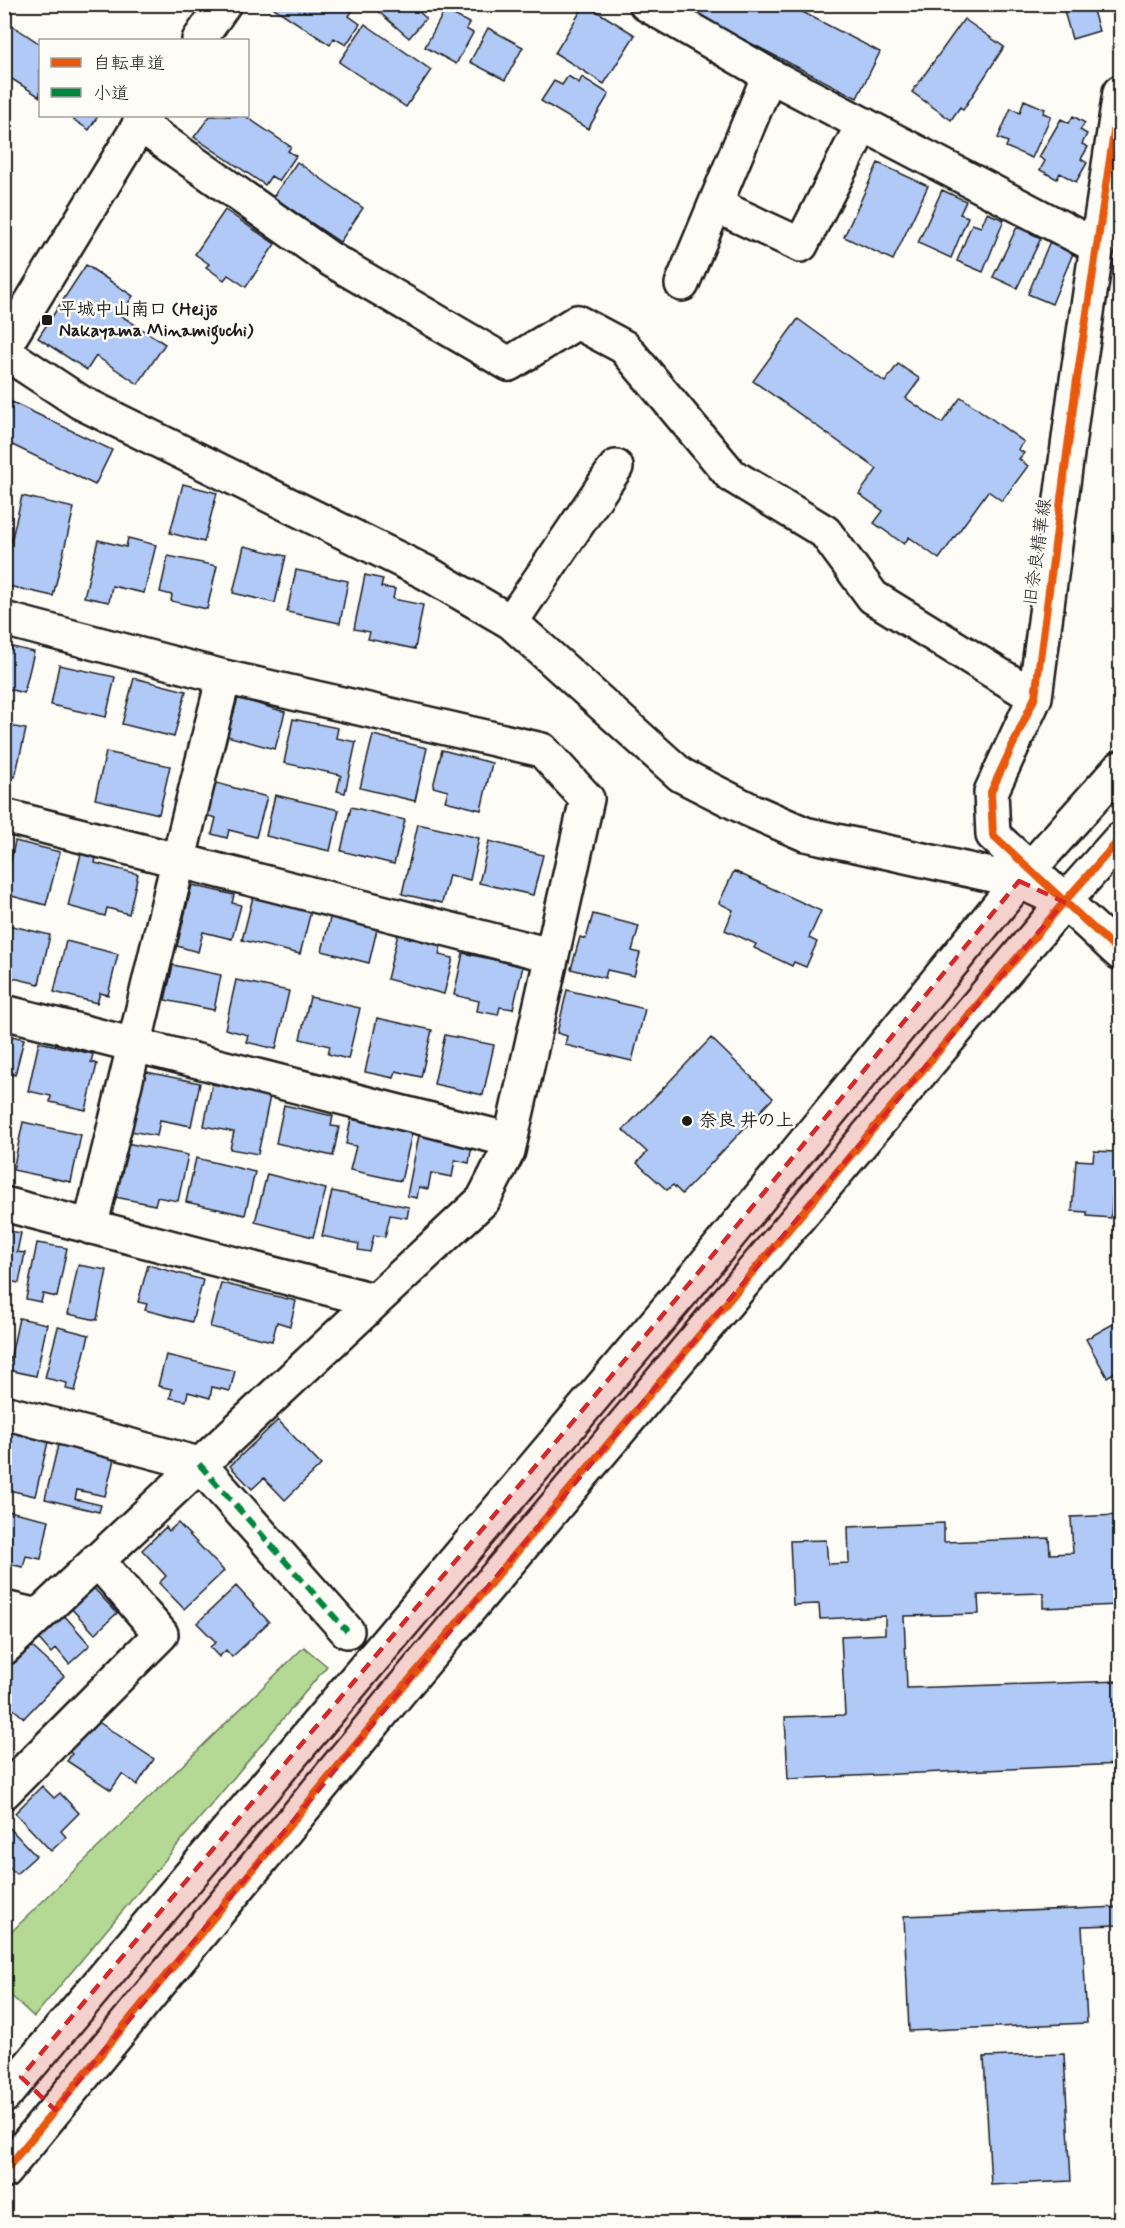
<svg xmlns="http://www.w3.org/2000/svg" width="1125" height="2228" viewBox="0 0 1125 2228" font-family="Mynerve,'Klee One',sans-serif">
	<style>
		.green { fill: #b3d995; stroke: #687a58; stroke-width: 1.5 }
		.building { fill: #b1c9f7; stroke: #1c1c1c; stroke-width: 1.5 }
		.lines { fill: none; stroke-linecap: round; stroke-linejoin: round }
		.minor-casing { stroke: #1c1c1c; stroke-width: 38 }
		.minor { stroke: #fdfcf7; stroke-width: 33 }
		.quiet { stroke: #00873e; stroke-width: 6; stroke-dasharray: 12 6; stroke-linecap: butt }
		.cycleway-casing { stroke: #fdfcf7; stroke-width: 11 }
		.cycleway { stroke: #e8590c; stroke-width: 8 }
		.marked { fill: #d62828; fill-opacity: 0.2; stroke: #d62828; stroke-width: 4.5; stroke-dasharray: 12 8; stroke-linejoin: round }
		.poi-dot { fill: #1c1c1c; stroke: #fdfcf7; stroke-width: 2 }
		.labels { text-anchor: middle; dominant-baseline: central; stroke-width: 5; stroke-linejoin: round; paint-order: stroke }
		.poi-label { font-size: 18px; font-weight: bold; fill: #1c1c1c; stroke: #fdfcf7; text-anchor: start }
		.street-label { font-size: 18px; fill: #1c1c1c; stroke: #fdfcf7 }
	</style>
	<rect width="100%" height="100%" fill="#fdfcf7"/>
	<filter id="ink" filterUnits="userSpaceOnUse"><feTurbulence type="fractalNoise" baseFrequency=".0167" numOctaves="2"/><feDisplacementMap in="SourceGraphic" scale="12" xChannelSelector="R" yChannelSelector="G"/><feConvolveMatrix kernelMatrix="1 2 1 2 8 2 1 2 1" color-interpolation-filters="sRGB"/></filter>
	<g filter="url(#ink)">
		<path class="green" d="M304,1647L327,1666L34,2017L5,1990V1938Z"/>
		<path class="building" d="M268,4H351L355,7L349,16L360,24L346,45L334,38L330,45Z
			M374,4H410L426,18L409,38L372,6Z
			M585,4L635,35L604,84L555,53Z
			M675,4H787L880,52L857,98Z
			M1085,4H1091L1099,31L1072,39L1064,11Z
			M445,10L469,23L466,29L473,33L456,64L425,47Z
			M964,19L1004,47L963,110L960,107L951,120L912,92Z
			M4,20L40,44V97L4,74Z
			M365,24L431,70L406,107L339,62Z
			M488,28L523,47L505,80L470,62Z
			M568,76L579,83L582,77L609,94L588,129L541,101L554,81L562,85Z
			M1024,100L1045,109L1043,113L1051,116L1032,158L1006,147L1008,142L998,138L1011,108L1020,113Z
			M68,116H98L89,130Z
			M210,116H245L291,147L288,151L296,156L279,181L271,176L265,185L194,137Z
			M1073,116L1085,123L1080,130L1087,134L1082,144L1088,147L1081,159L1087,163L1076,182L1060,173L1057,179L1040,170L1045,161L1039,157L1061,119L1069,123Z
			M297,162L363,208L340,242L273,197Z
			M878,163L928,186L893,260L844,237Z
			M942,190L966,201L960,214L968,217L951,258L918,243Z
			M225,210L275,244L246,287L228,275L224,280L206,267L209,264L195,254Z
			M987,213L1004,220L983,272L957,261L972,224L981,227Z
			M1017,227L1041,238L1017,288L993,277Z
			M1050,241L1074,251L1052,304L1028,294Z
			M86,265L133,296L120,315L165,344L138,384L96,356L87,370L38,338Z
			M798,319L885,382L898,364L920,379L906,398L942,423L961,397L1024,442L1018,449L1024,453L1019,459L1028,466L1002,501L988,491L939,559L909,537L904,544L874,523L883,511L859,494L877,469L753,381Z
			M12,402L112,450L95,485L4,441V411L7,412Z
			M183,484L217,493L204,542L170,533Z
			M22,496L74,508L53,596L4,585V571Z
			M128,538L156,545L144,593L112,586L109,602L84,597L98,540L126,547Z
			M244,546L286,556L275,603L233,593Z
			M168,556L217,566L207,609L171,601L172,595L160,592Z
			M296,570L348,581L340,623L287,612Z
			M365,575L383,579L381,587L395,589L393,599L423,605L415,649L368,639L370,632L354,629Z
			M4,645L34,652L24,693L4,688Z
			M59,665L115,677L106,717L51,705Z
			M134,678L186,691L174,737L122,724Z
			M238,698L285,712L275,749L227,736Z
			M293,719L338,728L336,738L356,742L345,793L337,791L341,775L284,763Z
			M4,725L26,729L15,777L4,774Z
			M373,735L427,748L415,801L360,788Z
			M442,750L492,763L481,810L445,801L448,791L433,787Z
			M106,752L170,766L159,814L95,799Z
			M213,782L267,797L256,837L229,830L227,838L212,834L216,818L205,815Z
			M275,795L339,810L330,851L266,836Z
			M351,807L405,820L394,864L341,851Z
			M418,824L479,838L470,880L449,875L442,903L402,894Z
			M15,841L60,852L46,905L4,894Z
			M489,841L543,855L533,895L479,883Z
			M81,854L96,858L95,863L138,874L129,914L107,908L105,916L68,906Z
			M734,871L821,911L809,938L817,942L806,967L794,962L792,966L754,948L756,944L725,930L733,910L719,903Z
			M192,885L234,895L232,903L241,905L232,939L203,932L198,952L177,946Z
			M253,897L311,911L300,954L242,940Z
			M331,914L378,925L369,963L322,951Z
			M593,914L639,926L632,951L640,953L634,976L607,970L605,978L571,969L580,937L586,939Z
			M4,924L50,935L39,984L4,976Z
			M399,930L424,937L423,940L441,945L439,955L453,958L444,994L387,979Z
			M66,941L118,954L108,995L100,993L97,1003L54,992Z
			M463,953L523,966L513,1009L500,1007L498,1015L477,1011L479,1001L454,995Z
			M173,965L221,975L214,1010L165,1000Z
			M236,980L289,991L276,1049L246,1042L248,1035L225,1029Z
			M567,990L645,1009L632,1061L565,1045L567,1036L557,1033Z
			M310,997L360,1008L348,1059L328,1054L330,1046L300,1039Z
			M377,1018L432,1030L421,1077L396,1071L394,1078L365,1072Z
			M4,1034L24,1039L15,1075L4,1072Z
			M445,1035L494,1045L483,1095L434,1084Z
			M711,1038L773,1098L682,1194L673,1185L667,1190L637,1163L647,1152L623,1130Z
			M39,1042L93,1054L91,1062L97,1064L86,1110L50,1102L51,1096L28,1091Z
			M142,1071L200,1083L191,1126L160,1120L157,1136L130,1131Z
			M212,1084L270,1096L258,1154L230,1149L234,1132L204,1126Z
			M284,1105L333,1116L331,1126L339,1127L333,1156L276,1143Z
			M351,1119L412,1133L401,1181L350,1170L356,1146L346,1144Z
			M23,1122L81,1135L71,1182L13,1170Z
			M419,1135L472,1145L469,1163L455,1160L452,1177L431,1173L428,1189L419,1187L417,1198L407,1196Z
			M126,1143L188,1155L178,1201L157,1197L155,1205L115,1197Z
			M1094,1151L1115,1152L1111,1218L1087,1216V1212L1072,1211L1076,1160L1093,1161Z
			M196,1158L255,1172L245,1215L186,1202Z
			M267,1174L326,1189L313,1237L255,1222Z
			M332,1191L409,1207L407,1218L390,1215L385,1237L374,1235L370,1252L358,1250L359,1244L322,1236Z
			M4,1230L21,1233L17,1252L25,1253L19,1283L4,1280Z
			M37,1243L67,1248L57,1297L43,1294L41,1302L26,1299Z
			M78,1265L107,1270L97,1320L68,1314Z
			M148,1265L203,1280L192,1322L145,1310L147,1304L138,1302Z
			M221,1283L296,1301L290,1326L277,1322L272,1341L210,1327Z
			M19,1318L47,1324L36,1376L8,1370Z
			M1120,1320V1369L1107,1377L1086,1339Z
			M58,1327L89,1335L75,1391L66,1389L67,1383L45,1378Z
			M166,1355L235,1371L230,1391L212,1387L210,1398L188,1392L186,1401L170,1398L172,1389L158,1386Z
			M278,1420L321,1465L285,1500L264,1478L252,1489L230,1466Z
			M4,1427L49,1438L35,1496L4,1489Z
			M59,1441L115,1455L105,1496L77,1490L75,1499L101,1505L99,1512L45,1499Z
			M4,1510L49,1520L41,1559L26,1556L23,1567L4,1563Z
			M1120,1515V1605L1043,1608V1593L978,1595L979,1614L904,1616L907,1688L1120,1681V1764L788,1779L785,1717L845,1715L841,1636L885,1634V1616L820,1619L819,1604L793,1605L790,1541L826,1540L828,1564L849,1563L848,1527L944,1523V1542L1049,1538L1050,1554L1073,1553L1071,1517Z
			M178,1523L224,1571L184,1609L159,1583L166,1576L142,1550L166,1527L169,1531Z
			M90,1584L117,1613L95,1634L68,1605Z
			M236,1586L269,1622L232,1657L226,1650L219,1657L210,1647L216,1642L197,1623Z
			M57,1607L90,1645L69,1664L56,1648L51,1653L31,1630Z
			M28,1643L64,1676L24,1718L4,1701V1669Z
			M91,1717L154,1759L137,1785L122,1774L111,1790L67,1761L72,1754L68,1751Z
			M42,1786L54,1798L60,1793L79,1813L61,1831L66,1837L51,1851L15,1813Z
			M4,1822L36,1856L16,1874L4,1862Z
			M1120,1907V1925L1082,1926L1087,2023L909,2031L904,1916Z
			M1064,2054L1071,2181L991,2185L984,2057Z"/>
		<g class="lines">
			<defs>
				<path id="minor" d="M646,4L769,75L1098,247
					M199,40L224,4
					M1120,92L1075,393L1035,697L991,792L993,835L1120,953
					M139,124L330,259L509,364L577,322L624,347L731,475L825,532L873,597L1035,697
					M715,205L801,245L863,124
					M682,284L769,75
					M4,347L145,116
					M4,352L80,402L427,573L511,622L681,775L750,810L805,834L1019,881L1064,902
					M4,619L224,677L542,750L587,799L508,1151L483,1200L4,1648
					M511,622L616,467
					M4,816L550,955
					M4,1012L510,1140
					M4,1204L373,1300
					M90,1227C136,1043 177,859 224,677
					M4,1412L199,1464L347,1631
					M4,1608L38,1616
					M4,1792L161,1634L97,1560
					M4,2096L698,1273L1019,881L1120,768
					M4,2172L400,1691L1064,902L1120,839"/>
			</defs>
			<use href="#minor" class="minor-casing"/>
			<use href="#minor" class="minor"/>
			<path class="quiet" d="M199,1464L347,1631"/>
			<defs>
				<path id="cycleway" d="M1120,92L1075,393L1035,697L991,792L993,835L1120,953
					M4,2172L400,1691L1064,902L1120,839"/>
			</defs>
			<use href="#cycleway" class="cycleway-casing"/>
			<use href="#cycleway" class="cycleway"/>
		</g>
	</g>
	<path class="marked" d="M1019,881L1064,902L400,1691L55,2110L21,2077L698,1273Z"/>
	<g class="poi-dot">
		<rect x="41" y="314" width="12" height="12" rx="3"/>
		<circle cx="687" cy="1121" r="6"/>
	</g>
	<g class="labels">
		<g class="poi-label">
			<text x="59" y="310">平城中山南口 (Heijō<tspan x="59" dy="21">Nakayama Minamiguchi)</tspan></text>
			<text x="699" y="1121">奈良 井の上</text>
		</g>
		<g class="street-label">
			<text transform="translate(1038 552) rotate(-82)">旧奈良精華線</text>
		</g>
	</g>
	<rect width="1125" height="2228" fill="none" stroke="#fdfcf7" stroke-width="24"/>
	<rect x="12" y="12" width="1101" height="2204" fill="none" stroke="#1c1c1c" stroke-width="2" filter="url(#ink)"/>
	<rect x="39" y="39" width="210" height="78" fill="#fdfcf7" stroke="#a3a29f" stroke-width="1.5"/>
	<rect x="51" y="58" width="30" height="9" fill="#e8590c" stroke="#a3a29f" stroke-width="1.5"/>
	<text x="93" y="69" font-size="18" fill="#1c1c1c">自転車道</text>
	<rect x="51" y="88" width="30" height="9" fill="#00873e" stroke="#a3a29f" stroke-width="1.5"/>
	<text x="93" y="99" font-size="18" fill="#1c1c1c">小道</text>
</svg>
